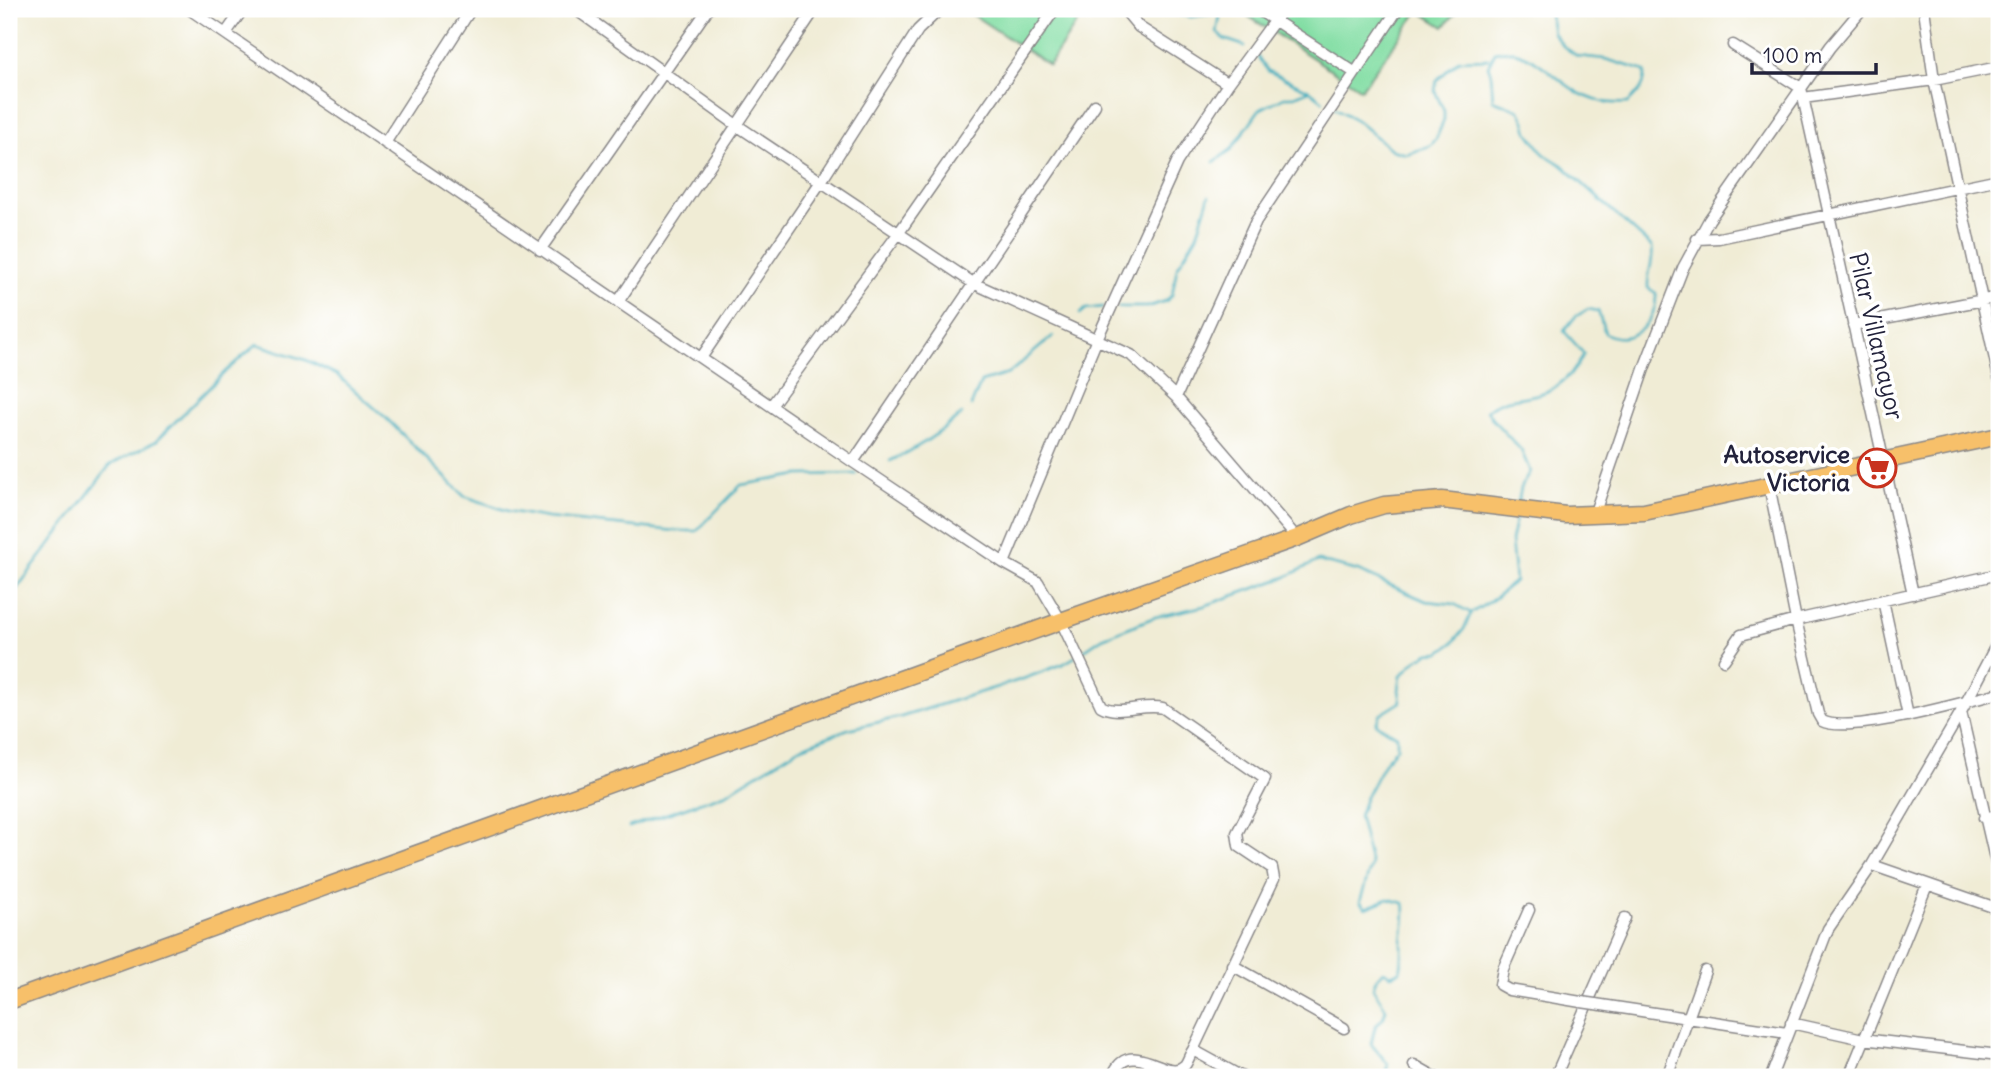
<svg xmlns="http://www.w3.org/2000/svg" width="2008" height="1086" viewBox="0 0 2008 1086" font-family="Delius,sans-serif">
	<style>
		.green { fill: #83dea4; stroke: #528070; stroke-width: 2 }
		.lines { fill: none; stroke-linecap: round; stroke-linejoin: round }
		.stream { stroke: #43afc0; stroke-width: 2.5 }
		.street-casing { stroke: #898788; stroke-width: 13 }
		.primary-casing { stroke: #898788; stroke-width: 19 }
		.street { stroke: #fff; stroke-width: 10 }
		.primary { stroke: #f7c06b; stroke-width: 16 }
		.street-bridge-casing { stroke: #898788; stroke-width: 13; stroke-linecap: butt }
		.street-bridge { stroke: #fff; stroke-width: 10 }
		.labels { text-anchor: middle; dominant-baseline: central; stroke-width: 7; stroke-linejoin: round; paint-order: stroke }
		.street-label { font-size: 24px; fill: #22223b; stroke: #fff }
		.poi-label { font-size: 24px; font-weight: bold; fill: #22223b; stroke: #fff; text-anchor: end }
	</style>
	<rect width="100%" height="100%" fill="#fff"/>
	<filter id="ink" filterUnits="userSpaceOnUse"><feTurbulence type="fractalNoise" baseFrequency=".0143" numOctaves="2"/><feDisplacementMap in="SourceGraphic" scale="14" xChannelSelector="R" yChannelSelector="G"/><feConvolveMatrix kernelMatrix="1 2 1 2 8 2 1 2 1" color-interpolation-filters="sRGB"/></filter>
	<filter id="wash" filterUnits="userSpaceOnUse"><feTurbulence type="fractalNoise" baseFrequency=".00686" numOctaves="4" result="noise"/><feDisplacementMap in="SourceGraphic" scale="28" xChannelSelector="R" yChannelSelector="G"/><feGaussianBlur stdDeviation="1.57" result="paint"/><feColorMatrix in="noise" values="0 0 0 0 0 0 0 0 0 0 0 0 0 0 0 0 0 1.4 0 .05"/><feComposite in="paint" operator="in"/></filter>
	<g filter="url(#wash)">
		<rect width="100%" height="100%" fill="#f0ecd5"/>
		<path class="green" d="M964,9H1086L1049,65Z
			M1237,9H1459L1444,27L1419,11L1361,89Z"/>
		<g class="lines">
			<path class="stream" d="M1148,9L1191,17L1218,13L1220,16L1217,32L1224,39L1245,46
				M1605,9L1620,13L1625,9
				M1651,9C1670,13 1673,20 1692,9
				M1254,52L1268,71L1309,90L1323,101
				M1335,108L1356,120L1392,150L1406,154L1430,146L1436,139L1444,120V111L1435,91L1437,80L1459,60L1488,59
				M1214,162L1232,149L1259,110L1284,97H1292L1309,90
				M1118,307H1147L1166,301L1172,295L1177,268L1197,235L1209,196
				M1080,314L1086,309L1103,307
				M971,406L981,382L1008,374L1053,336
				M890,461C917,449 939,434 962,414
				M1518,503L1521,488L1530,471L1521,450L1493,420L1487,410C1503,397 1520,399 1539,394C1559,389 1576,371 1584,354L1564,331L1575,317L1588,309L1598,311L1605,333C1632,348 1658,321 1656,293L1648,288C1647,273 1654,262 1652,247L1562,165L1544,154L1528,132L1525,121L1519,110L1493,100L1491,74L1488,66L1495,52C1530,43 1557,84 1585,96C1600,103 1612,104 1628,103C1638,93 1646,86 1645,71L1605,59L1577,56L1563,46L1553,33L1549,9
				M9,599L110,465L156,441L226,371L257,344L306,360L337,375L386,418L464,496L508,511L547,518L676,531H697L741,485L799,475L856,474
				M1080,653L1102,638L1155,617L1204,606L1286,577L1318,561L1358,571L1426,601L1454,604L1471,613
				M629,827L727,793L799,748L848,729L901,717L1023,679L1063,664L1075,657
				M1387,1077L1388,1064L1371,1044L1375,1027L1383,1018L1386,1009L1373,988L1376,979L1384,971L1391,975L1400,971C1403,960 1402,953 1402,942C1403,928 1407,917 1404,903L1388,899L1366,908L1360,902L1371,865L1359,816L1365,799L1385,761L1397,748V736L1376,724L1380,715L1401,702L1399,690L1401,676L1414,662L1428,653L1440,652L1453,643L1464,629L1471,613L1491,601L1515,581L1511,541L1517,513"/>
		</g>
	</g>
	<g filter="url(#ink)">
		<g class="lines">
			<defs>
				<path id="street" d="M189,9L853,462L1004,563L1038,582L1061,621L1101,706C1118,716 1144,703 1163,708L1265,779L1237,833L1239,846L1272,868L1274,879L1193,1050C1190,1054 1188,1061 1185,1065C1170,1081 1141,1047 1121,1063C1117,1066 1114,1073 1111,1077
					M575,9L738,126L973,283L1131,355L1176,397L1297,538
					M1124,9L1139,27L1228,84
					M1257,9L1354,72
					M1924,9L1934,80L1999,378
					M226,33L243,9
					M1733,45L1801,88
					M1801,88L1913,594
					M1803,98L1934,80L1999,67
					M385,143L471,9
					M1697,239L1719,238L1999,179
					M540,250L708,9
					M618,302L815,9
					M1853,325L1999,297
					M701,358L822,180L918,30L940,9
					M1176,397L1256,221L1398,9
					M771,406L898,234L1055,9
					M853,462L1095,105
					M1769,485L1796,620L1818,714L1822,721C1848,735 1966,702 1999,693
					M1594,515L1645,366L1683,268L1709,220L1830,47L1862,9
					M1004,563L1097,339L1177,162L1228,84L1283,9
					M1883,600L1908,716
					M1724,660L1741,635L1796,620L1999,574
					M1961,712L1999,876
					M1984,818L1999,815
					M1872,865L1999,909
					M1529,910L1503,969L1500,985L1509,990L1581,1002
					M1232,965L1344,1028
					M1595,1004L1787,1033
					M1791,1023L1863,1039L1999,1055
					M1193,1050L1242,1077
					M1414,1065L1435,1077
					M1555,1077L1625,918
					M1667,1077L1705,971
					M1771,1077L1828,929L1872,865L1961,712L1999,640
					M1849,1077L1927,885"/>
				<path id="primary" d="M9,1001L1061,621L1297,538L1351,515L1384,505L1442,500L1566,515L1644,512L1999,436"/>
			</defs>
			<use href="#street" class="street-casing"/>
			<use href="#primary" class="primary-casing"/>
			<use href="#street" class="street"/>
			<use href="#primary" class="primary"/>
			<defs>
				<path id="street-bridge" d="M1581,1002L1595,1004"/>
			</defs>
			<use href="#street-bridge" class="street-bridge-casing"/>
			<use href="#street-bridge" class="street-bridge"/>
		</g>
	</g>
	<defs>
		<symbol id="supermarket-ring" viewBox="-11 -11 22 22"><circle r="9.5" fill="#fff" stroke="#c8321e" stroke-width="1.5"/><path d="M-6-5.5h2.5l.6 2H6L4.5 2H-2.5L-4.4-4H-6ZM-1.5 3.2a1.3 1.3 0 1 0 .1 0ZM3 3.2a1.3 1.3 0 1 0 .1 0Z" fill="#c8321e"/></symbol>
	</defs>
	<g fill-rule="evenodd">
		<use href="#supermarket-ring" x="1855" y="446" width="44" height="44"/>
	</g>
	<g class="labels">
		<g class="street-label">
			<text transform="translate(1877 336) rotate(77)">Pilar Villamayor</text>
		</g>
		<g class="poi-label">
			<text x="1850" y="454">Autoservice<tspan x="1850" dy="28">Victoria</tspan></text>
		</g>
	</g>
	<rect width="2008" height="1086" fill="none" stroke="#fff" stroke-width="35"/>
	<path d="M1752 63v10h124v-10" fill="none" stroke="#22223b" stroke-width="3.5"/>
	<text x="1763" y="63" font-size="21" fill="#22223b" stroke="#ffffff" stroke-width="5" paint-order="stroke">100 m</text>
</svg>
